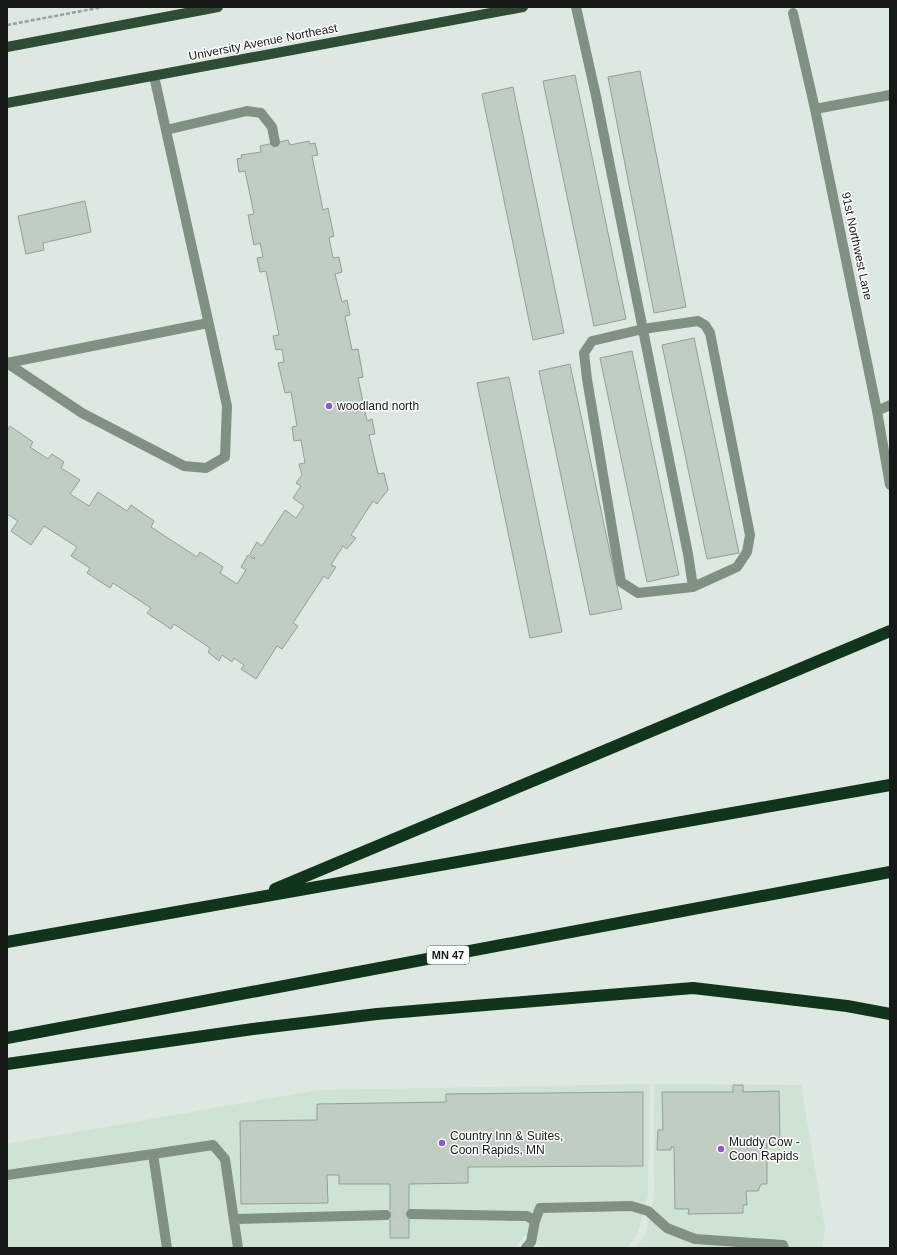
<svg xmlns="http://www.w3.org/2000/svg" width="897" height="1255" viewBox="0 0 897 1255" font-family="Helvetica,sans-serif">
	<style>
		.built { fill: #cfe3d4 }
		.building { fill: #c0cdc3; stroke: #939f96 }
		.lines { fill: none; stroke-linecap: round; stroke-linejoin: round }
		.minor-tunnel { stroke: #bfcac2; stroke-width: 10; stroke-dasharray: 10 5; stroke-linecap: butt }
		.path { stroke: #97a099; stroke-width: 2.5; stroke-dasharray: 4 2; stroke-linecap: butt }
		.minor { stroke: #809184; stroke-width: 10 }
		.major { stroke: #2f4c37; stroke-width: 10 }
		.highway { stroke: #11341d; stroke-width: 12 }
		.poi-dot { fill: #9057cf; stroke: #fff; stroke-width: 1.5 }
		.labels { text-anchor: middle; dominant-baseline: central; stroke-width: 3; stroke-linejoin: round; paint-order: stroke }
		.shield { fill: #fff; stroke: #5c5f5d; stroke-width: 1 }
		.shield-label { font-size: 11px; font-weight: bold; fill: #161a17 }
		.street-label { font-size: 12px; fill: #161a17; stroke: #fff }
		.poi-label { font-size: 12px; fill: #161a17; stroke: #fff; text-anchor: start }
	</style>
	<rect width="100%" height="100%" fill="#dde9e0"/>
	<path class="built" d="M650,1084L648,1195L638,1233L627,1248H543L525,1235L515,1248H7V1144L318,1090Z
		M654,1084L801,1085L825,1228L823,1248H635L646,1234L654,1195Z"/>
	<path class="building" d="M640,71L686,307L654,313L608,77Z
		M575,75L626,319L594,326L543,81Z
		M513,87L564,333L533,340L482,94Z
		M288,140L290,145L309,141L310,144L315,143L318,155L312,156L323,210L328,208L334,236L329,238L333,258L339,257L342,272L335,274L342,302L347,300L350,315L345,316L352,350L358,349L363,377L358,378L367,421L372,419L375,434L369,435L378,474L384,473L388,490L377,504L373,501L351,535L356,538L347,549L343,546L331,565L336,567L328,579L324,576L293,623L298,626L282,649L277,646L256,679L241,669L244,665L234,658L232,662L222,655L219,661L208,652L210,648L174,624L171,629L147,613L151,608L113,583L110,588L87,573L90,568L71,556L77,547L44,526L31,545L11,531L18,521L7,514V432L10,426L33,442L30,447L48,459L52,454L64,462L61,468L80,480L70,494L89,506L98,492L127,511L131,505L154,521L151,527L197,557L200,552L223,567L220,573L237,584L246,570L241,567L248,555L254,559L255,558L250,554L257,542L262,546L285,510L296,518L304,506L293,498L301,486L296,483L302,475L299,464L305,463L301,440L294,441L292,427L297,426L291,392L285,393L278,363L284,362L282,349L276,350L273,336L279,335L266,271L260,272L257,258L263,257L260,243L254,245L248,215L254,214L245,171L239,172L237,159L242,158L241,155L261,152L260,146Z
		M85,201L91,232L43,243L44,250L26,254L18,216Z
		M694,338L739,553L707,559L662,345Z
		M632,351L679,575L647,582L600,358Z
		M570,364L622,609L590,615L539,371Z
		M509,377L562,632L530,638L477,383Z
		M733,1085H743V1092L779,1091L780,1142L767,1143V1184H761L758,1191H746L747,1205H743V1213L688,1214L689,1209H675L674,1147H671V1150H657L658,1130H663L662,1092H733Z
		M643,1092V1166L468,1167V1183L409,1184V1238H390V1184H339V1175H327L328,1203L241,1204L240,1121L317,1120V1104L446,1102V1094Z"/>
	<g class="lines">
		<path class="minor-tunnel" d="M386,1215L411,1214"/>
		<path class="path" d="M7,25L103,7"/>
		<path class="minor" d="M576,7L596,96L688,554L693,587
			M793,13L815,109L877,411L890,485
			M815,109L890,95
			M166,130L247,111L261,113L272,127L275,142
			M698,321L705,325L710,333L750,535L747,552L737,567L693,587L638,593L621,582L587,379L584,353L592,341L643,329Z
			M7,363L82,413L184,466L206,468L225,457L227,406L154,76
			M7,363L208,323
			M877,411L890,405
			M7,1175L153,1154
			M411,1214L527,1216L535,1221L531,1242L526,1248
			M234,1219L386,1215
			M535,1221L540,1208L631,1206L648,1211L667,1228L695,1239L783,1245L784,1248
			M167,1248L153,1154L213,1145L225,1159L238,1248"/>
		<path class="major" d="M7,47L218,7
			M7,103L523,7"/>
		<path class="highway" d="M275,889L890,631
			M7,942L890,785
			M7,1038L890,872
			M7,1064L253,1029L377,1014L693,988L847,1006L890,1014"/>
	</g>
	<g class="poi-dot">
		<circle cx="329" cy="406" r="4"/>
		<circle cx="442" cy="1143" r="4"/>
		<circle cx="721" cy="1149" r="4"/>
	</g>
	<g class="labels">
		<rect class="shield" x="427" y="946" width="42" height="18" rx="3"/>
		<g class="shield-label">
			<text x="448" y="955">MN 47</text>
		</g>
		<g class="street-label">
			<text transform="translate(263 42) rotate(-11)">University Avenue Northeast</text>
			<text transform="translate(857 246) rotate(78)">91st Northwest Lane</text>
		</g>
		<g class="poi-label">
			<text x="337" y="406">woodland north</text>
			<text x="450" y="1136">Country Inn &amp; Suites,<tspan x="450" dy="14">Coon Rapids, MN</tspan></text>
			<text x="729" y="1142">Muddy Cow -<tspan x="729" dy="14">Coon Rapids</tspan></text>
		</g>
	</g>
	<rect width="897" height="1255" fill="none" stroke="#161a17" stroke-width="16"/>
</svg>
